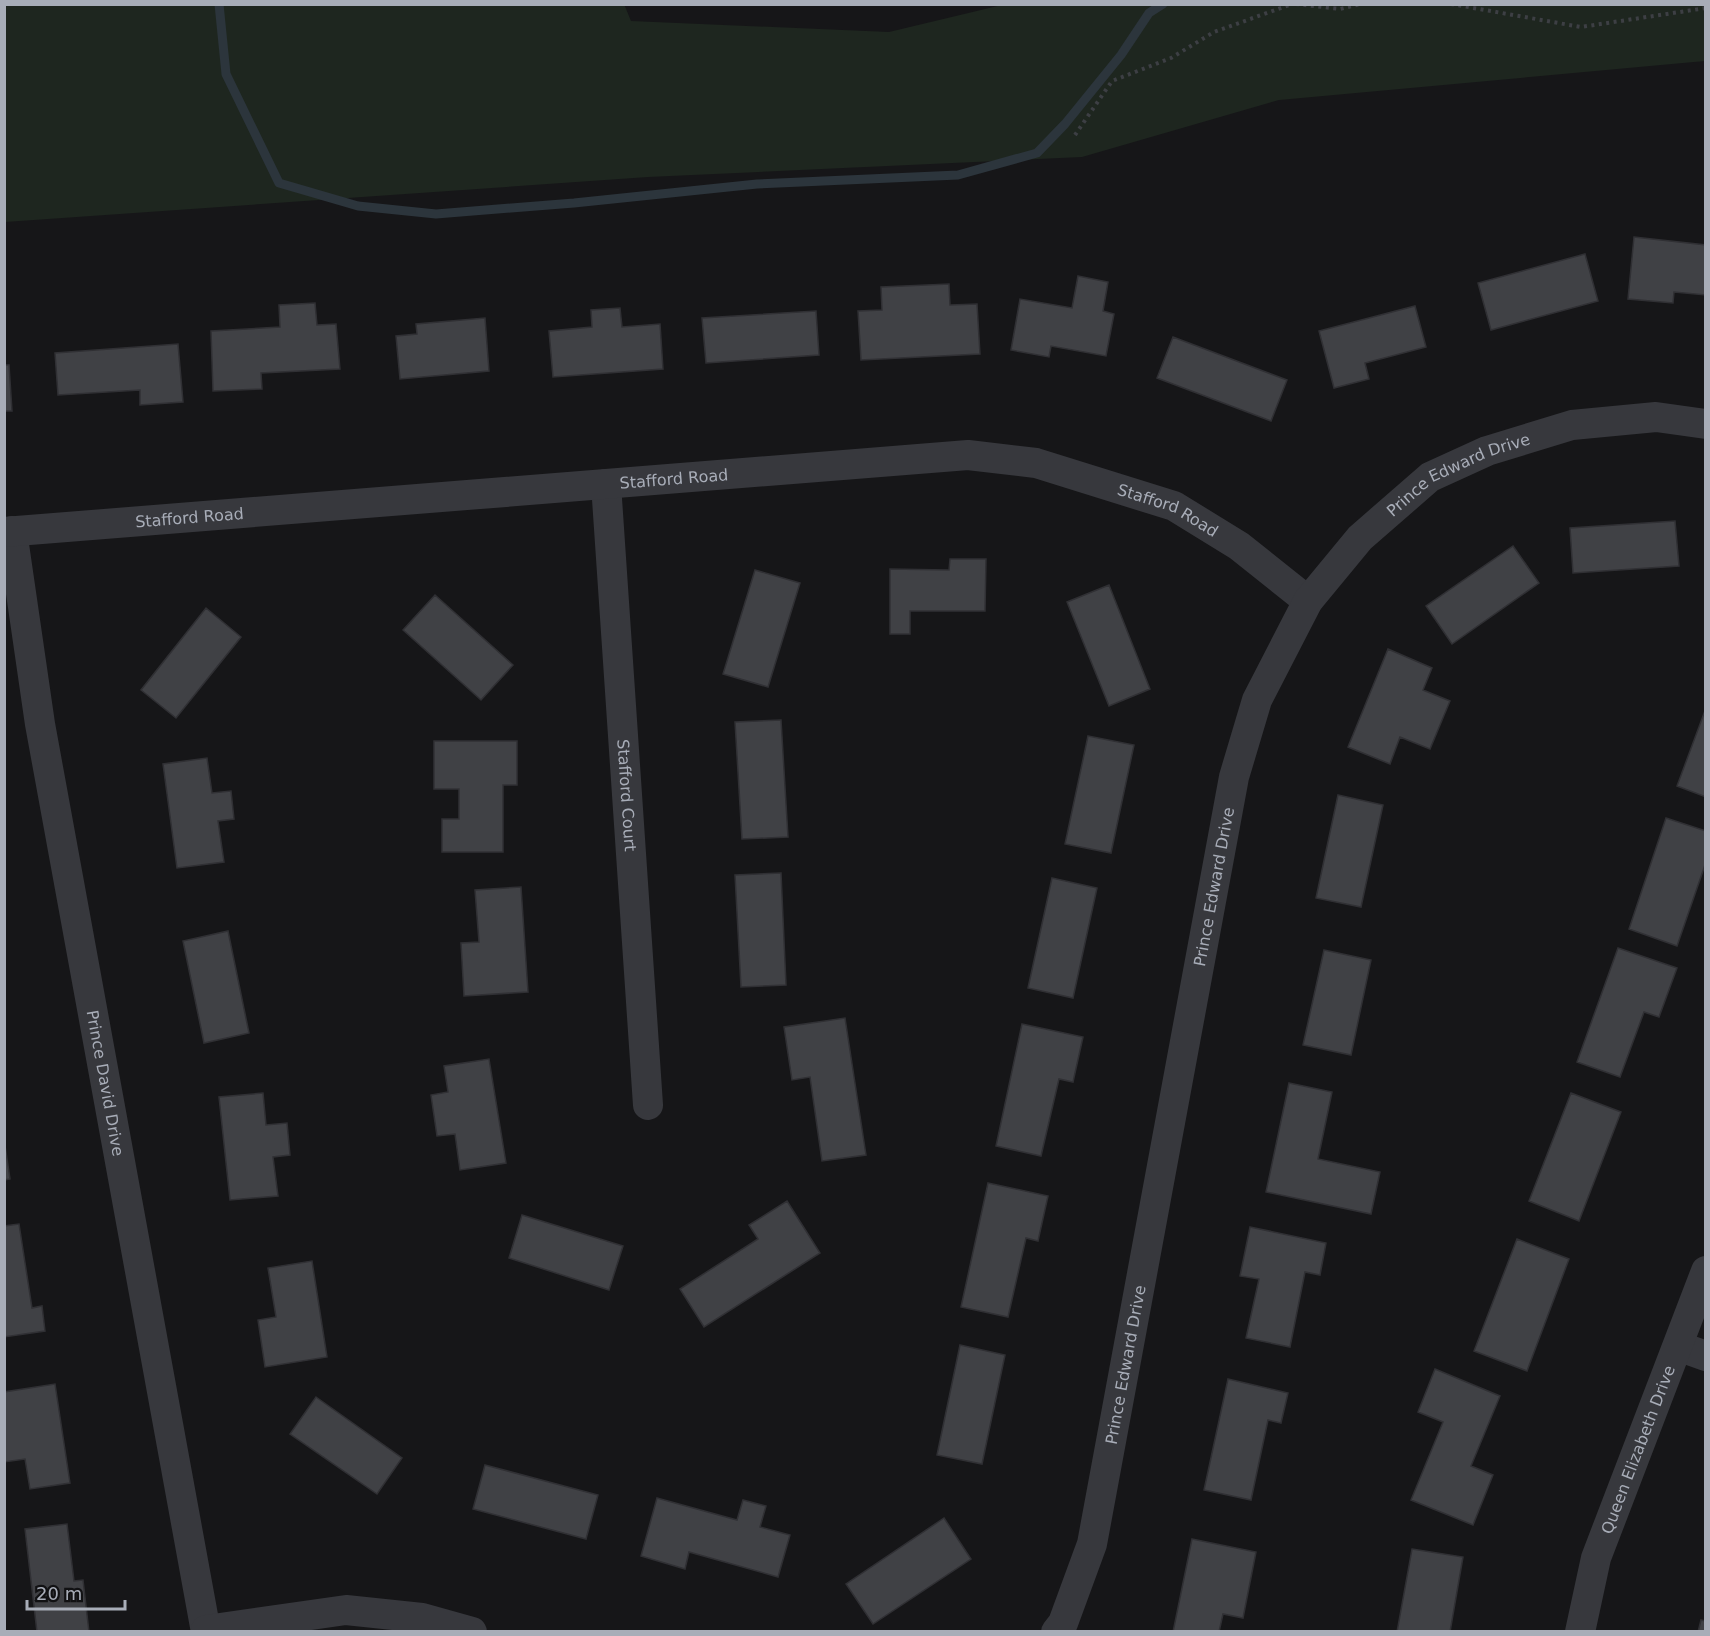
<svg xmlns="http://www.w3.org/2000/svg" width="1710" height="1636" viewBox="0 0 1710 1636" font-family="'DejaVu Sans',sans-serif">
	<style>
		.green { fill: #1e261f }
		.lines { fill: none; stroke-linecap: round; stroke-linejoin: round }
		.stream { stroke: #2c353c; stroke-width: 9 }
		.building { fill: #404145; stroke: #303034; stroke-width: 1.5 }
		.path { stroke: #3d3f44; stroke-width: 4; stroke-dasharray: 3 4.5; stroke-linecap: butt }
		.minor { stroke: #37383d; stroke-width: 30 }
		.labels { text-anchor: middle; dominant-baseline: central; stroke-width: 6; stroke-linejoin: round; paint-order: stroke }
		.street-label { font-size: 16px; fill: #a8adb8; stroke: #111113 }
	</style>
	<rect width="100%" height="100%" fill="#161618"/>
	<path class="green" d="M624,4L631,21L889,32L1006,4L1705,5V61L1279,100L1082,157L648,177L5,222V5Z"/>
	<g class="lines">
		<path class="stream" d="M219,4L226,74L279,183L358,206L436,214L574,203L757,184L958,175L1037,153L1065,124L1121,55L1149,13L1163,4"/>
	</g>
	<path class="building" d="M1634,237L1706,245V295L1674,292L1673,303L1628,299Z
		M1585,254L1598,301L1491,330L1478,283Z
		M1078,276L1108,282L1103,311L1114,314L1106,356L1051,346L1049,357L1011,350L1020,299L1072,308Z
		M949,284L950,305L977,304L980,354L861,360L858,311L882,310L881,287Z
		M315,303L317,325L336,324L340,369L261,373L262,389L213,391L211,331L280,327L279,305Z
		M1415,306L1426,347L1365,363L1369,379L1334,388L1319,331Z
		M620,308L622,327L660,324L663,369L553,377L549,331L592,327L591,310Z
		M816,311L819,355L706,363L702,318Z
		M485,318L489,371L400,379L396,336L417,334L416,324Z
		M1173,337L1287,380L1271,421L1157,378Z
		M178,344L183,402L140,405V390L58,395L55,353Z
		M4,365H9L12,411H4Z
		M1675,521L1679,566L1573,573L1570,528Z
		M1513,546L1539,583L1452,644L1426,606Z
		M950,559H986L985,611H910V634H890V569L949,570Z
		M755,570L800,583L768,687L723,674Z
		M1109,585L1150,689L1109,706L1067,602Z
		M435,595L513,665L481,700L403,630Z
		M206,608L241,637L176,718L141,690Z
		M1388,649L1432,668L1423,690L1450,701L1430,749L1400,737L1390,764L1348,747Z
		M1706,708V797L1677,786Z
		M781,720L788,837L742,839L735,722Z
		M1088,736L1134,745L1111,853L1065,844Z
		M434,741H517V785H503V852H442V819H459V789H434Z
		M207,758L212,793L231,791L234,819L218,821L224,862L177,868L163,764Z
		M1338,795L1383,805L1361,907L1316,898Z
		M1666,818L1706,831V862L1677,946L1629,929Z
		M781,873L786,985L741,987L735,875Z
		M1052,878L1097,888L1073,998L1028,988Z
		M521,887L528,992L464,996L461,943L479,942L475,890Z
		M228,931L249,1033L204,1043L183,941Z
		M1618,948L1677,968L1659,1017L1644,1012L1620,1077L1577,1062Z
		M1324,950L1371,960L1351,1055L1303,1045Z
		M845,1018L866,1155L822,1161L810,1077L792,1080L784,1027Z
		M1022,1024L1083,1037L1073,1082L1059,1079L1041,1156L996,1146Z
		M489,1059L506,1163L460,1170L455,1134L437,1136L431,1095L448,1092L444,1066Z
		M1289,1083L1332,1092L1318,1159L1380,1172L1371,1214L1266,1192Z
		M263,1093L266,1125L287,1123L290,1155L273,1157L278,1196L230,1200L219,1097Z
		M1571,1093L1621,1112L1579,1221L1529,1201Z
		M4,1139L10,1179L4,1180Z
		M988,1183L1048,1196L1038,1241L1026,1238L1008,1317L961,1307Z
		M787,1201L820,1253L704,1327L680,1289L758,1239L749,1225Z
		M522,1215L623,1246L609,1290L509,1258Z
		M19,1224L32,1308L42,1306L45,1331L4,1337V1226Z
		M1250,1227L1326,1243L1320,1275L1305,1272L1290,1347L1246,1338L1259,1279L1240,1276Z
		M1517,1239L1569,1259L1527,1371L1474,1351Z
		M312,1261L327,1357L265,1367L258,1320L276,1317L268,1268Z
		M960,1345L1005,1355L982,1464L937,1455Z
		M1435,1369L1500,1396L1471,1466L1493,1475L1473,1525L1411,1500L1443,1422L1418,1412Z
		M1228,1379L1288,1393L1281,1423L1268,1420L1251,1500L1204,1490Z
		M55,1384L70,1483L30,1489L25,1459L4,1462V1392Z
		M316,1397L402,1458L377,1494L290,1434Z
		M485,1465L598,1495L586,1539L473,1509Z
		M657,1498L737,1520L743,1500L766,1506L760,1527L790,1535L778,1577L689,1552L685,1569L641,1556Z
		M944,1518L971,1559L873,1624L846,1584Z
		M67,1524L74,1581L83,1580L89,1632H37L25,1529Z
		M1192,1539L1256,1552L1243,1618L1223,1614L1219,1632H1173Z
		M1412,1549L1463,1557L1450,1632H1397Z
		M1701,1620L1706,1621V1632H1698Z"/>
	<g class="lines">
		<path class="path" d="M1296,4L1340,9L1361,4
			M1451,4L1581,27L1706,8
			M1075,135L1112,81L1171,58L1214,32L1292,4"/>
		<g class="minor">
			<path id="s1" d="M606,484L648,1105"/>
			<path id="s2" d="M12,531L40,724L206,1632"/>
			<path id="s3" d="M4,532L968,455L1036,463L1174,506L1239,546L1308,601"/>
			<path d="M1678,1346L1706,1356"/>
			<path d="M206,1630L346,1610L422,1618L472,1632"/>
			<path id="s4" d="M1056,1632L1063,1623L1092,1544L1234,777L1257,700L1308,601L1360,538L1430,477L1487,451L1572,425L1656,417L1706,424"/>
			<path id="s5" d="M1580,1632L1596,1558L1706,1271"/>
		</g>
	</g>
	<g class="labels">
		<g class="street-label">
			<text stroke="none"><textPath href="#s4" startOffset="1268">Prince Edward Drive</textPath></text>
			<text stroke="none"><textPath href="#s3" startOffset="672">Stafford Road</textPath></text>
			<text stroke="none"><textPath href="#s3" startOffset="1176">Stafford Road</textPath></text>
			<text stroke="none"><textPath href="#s3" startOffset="186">Stafford Road</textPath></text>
			<text stroke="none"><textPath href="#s1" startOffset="312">Stafford Court</textPath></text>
			<text stroke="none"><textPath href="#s4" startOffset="764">Prince Edward Drive</textPath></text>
			<text stroke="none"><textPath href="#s2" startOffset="560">Prince David Drive</textPath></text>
			<text stroke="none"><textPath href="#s4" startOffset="278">Prince Edward Drive</textPath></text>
			<text stroke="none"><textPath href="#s5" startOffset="192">Queen Elizabeth Drive</textPath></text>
		</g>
	</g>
	<rect width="1710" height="1636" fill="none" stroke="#a8adb8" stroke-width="12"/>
	<path d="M27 1600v9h98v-9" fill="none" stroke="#a8adb8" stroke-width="3"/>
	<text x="36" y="1600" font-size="18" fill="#a8adb8" stroke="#111113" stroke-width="4.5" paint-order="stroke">20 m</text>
</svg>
